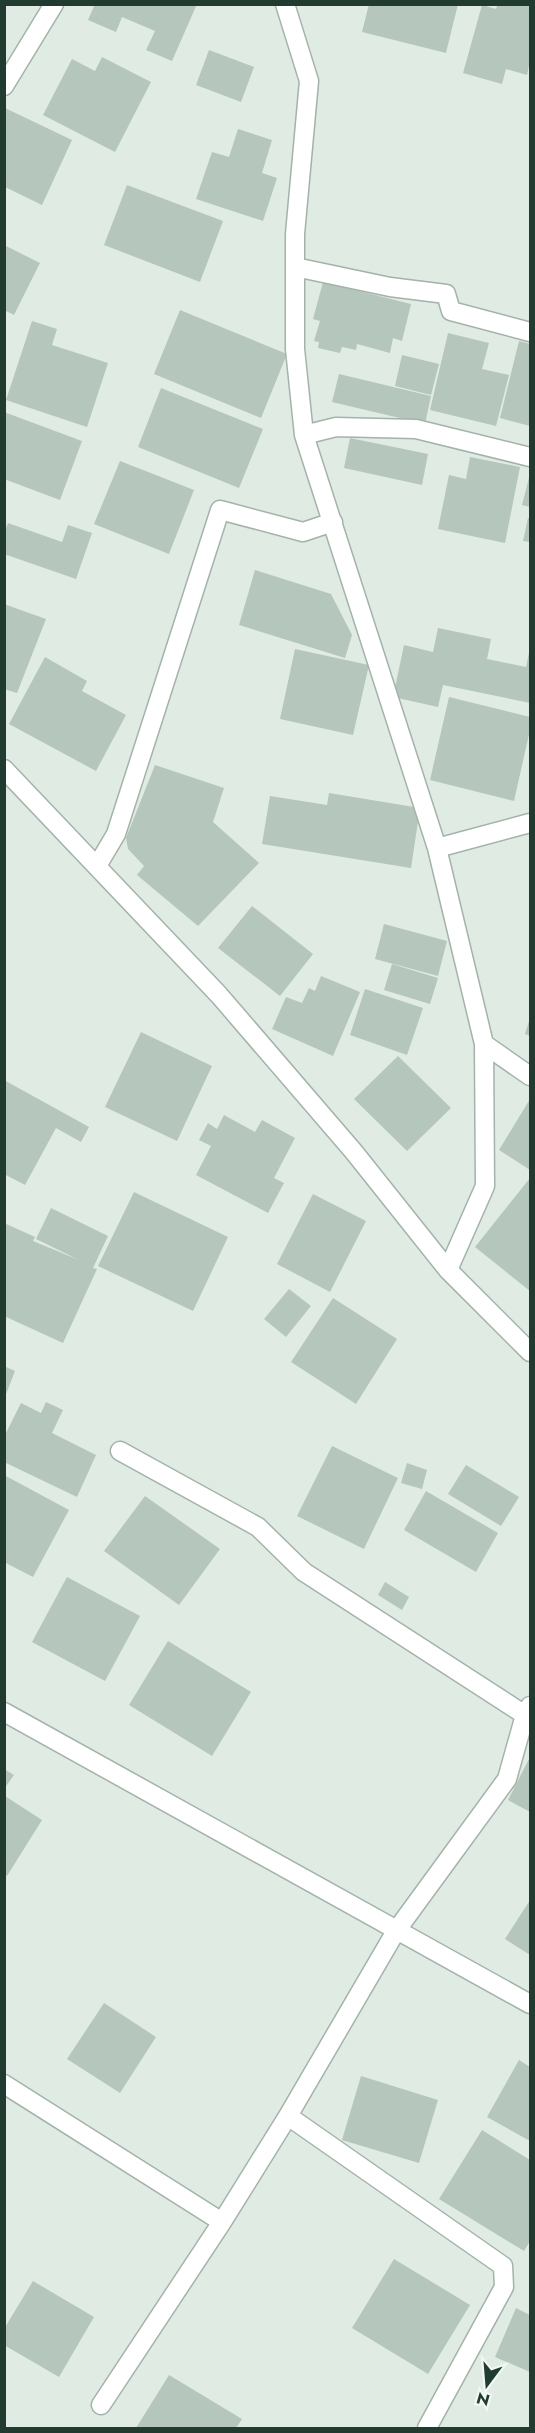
<svg xmlns="http://www.w3.org/2000/svg" width="535" height="2433" viewBox="0 0 535 2433" font-family="Jost,sans-serif">
	<style>
		.building { fill: #b5c6bd }
		.lines { fill: none; stroke-linecap: round; stroke-linejoin: round }
		.minor-casing { stroke: #a3b3aa; stroke-width: 21 }
		.minor { stroke: #fff; stroke-width: 18 }
	</style>
	<rect width="100%" height="100%" fill="#e0ebe4"/>
	<path class="building" d="M95,4H197L172,61L146,50L155,31L122,17L116,32L88,20Z
		M369,4H458L446,53L362,32Z
		M498,4H530V61L527,75L506,69L502,84L463,73L482,5L496,9Z
		M209,50L254,67L241,102L196,85Z
		M102,57L151,82L115,152L43,115L72,59L95,71Z
		M5,108L72,140L42,205L5,187Z
		M238,129L272,140L262,173L277,178L263,221L196,199L212,152L229,157Z
		M127,185L223,221L200,282L104,245Z
		M4,245L40,263L14,315L4,310Z
		M323,282L411,304L402,341L393,338L390,353L357,344L356,350L342,347L340,353L318,348L319,342L314,341L320,321L313,319Z
		M180,310L287,354L261,418L154,374Z
		M32,321L57,329L52,345L108,363L87,427L6,400Z
		M448,333L489,343L482,369L509,375L496,426L430,410Z
		M519,341L530,344V426L500,418Z
		M402,355L439,364L431,395L395,386Z
		M339,374L431,396L425,424L332,402Z
		M161,388L263,429L239,488L138,447Z
		M4,412L82,441L60,500L4,479Z
		M350,438L428,454L422,485L344,468Z
		M470,457L520,467L505,543L438,529L449,475L466,479Z
		M120,461L194,490L169,554L94,524Z
		M530,474V507L522,505Z
		M528,518H530V542L523,541Z
		M8,523L62,542L68,525L92,533L76,579L4,554V533Z
		M255,570L331,594L352,635L345,658L239,625Z
		M4,604L46,619L17,693L4,689Z
		M438,628L491,639L487,659L526,667L530,648V703L443,685L438,707L393,697L404,645L433,652Z
		M295,649L369,665L353,735L280,719Z
		M45,657L87,681L82,691L126,715L96,771L9,724Z
		M449,697L530,717V730L514,801L430,780Z
		M155,765L224,788L213,822L259,863L198,926L137,875L144,866L128,849L126,838Z
		M329,793L420,808L411,868L262,844L270,796L327,805Z
		M252,906L313,954L280,996L218,948Z
		M384,924L447,941L438,976L375,959Z
		M392,964L438,978L430,1004L384,990Z
		M321,976L360,992L333,1056L272,1029L286,997L302,1003L309,988L315,991Z
		M365,989L423,1008L407,1055L350,1035Z
		M530,1018V1036L525,1034Z
		M141,1032L212,1066L177,1141L105,1107Z
		M398,1056L451,1108L407,1151L354,1099Z
		M4,1080L89,1127L81,1142L56,1128L25,1185L4,1174Z
		M530,1099V1170L499,1150Z
		M224,1115L255,1132L262,1120L295,1138L274,1178L284,1183L268,1213L196,1175L211,1146L199,1140L208,1123L217,1129Z
		M530,1178V1291L475,1247Z
		M134,1192L228,1237L193,1311L98,1266Z
		M313,1194L366,1221L330,1292L277,1264Z
		M51,1208L108,1236L93,1268L97,1269L63,1343L4,1316V1223L35,1237L33,1241L79,1260L36,1239Z
		M289,1289L311,1306L286,1337L264,1319Z
		M333,1298L397,1339L356,1404L291,1362Z
		M4,1366L15,1371L5,1397H4Z
		M46,1402L63,1410L52,1433L96,1455L77,1497L4,1462V1437L21,1403L41,1413Z
		M332,1446L398,1478L364,1549L297,1516Z
		M407,1463L427,1470L422,1489L401,1483Z
		M466,1465L519,1497L501,1526L448,1494Z
		M4,1475L69,1510L33,1577L4,1562Z
		M426,1491L498,1533L476,1572L404,1530Z
		M145,1496L220,1549L179,1605L104,1551Z
		M67,1577L140,1616L105,1681L32,1642Z
		M385,1582L409,1597L402,1610L378,1595Z
		M168,1641L251,1692L212,1756L129,1705Z
		M530,1757V1812L508,1800Z
		M4,1769L14,1775L4,1789Z
		M5,1796L42,1820L7,1876L5,1874Z
		M530,1900V1955L505,1939Z
		M104,2003L156,2037L120,2093L67,2059Z
		M519,2060L530,2067V2141L487,2117Z
		M361,2076L438,2100L419,2163L342,2140Z
		M482,2130L530,2160V2241L524,2251L439,2199Z
		M394,2259L470,2305L428,2374L352,2328Z
		M33,2281L94,2317L59,2377L4,2345V2329Z
		M516,2308L530,2315V2372L495,2357Z
		M169,2375L242,2419L236,2428H136Z"/>
	<g class="lines">
		<defs>
			<path id="minor" d="M285,4L309,81L295,234V349L304,435L437,848L484,1044L485,1186L448,1270
				M4,86L54,4
				M295,267L390,287L446,294L451,311L530,332
				M304,435L336,427L416,429L530,457
				M4,769L219,995L354,1152L448,1270L530,1352
				M437,848L530,823
				M97,866L116,834L220,510L303,532L333,522
				M484,1044L530,1076
				M120,1451L258,1527L304,1572L525,1715
				M4,1712L530,2004
				M4,2084L222,2222
				M288,2116L503,2266L504,2287L427,2428
				M101,2405L222,2222L288,2116L396,1931L507,1779L525,1715L530,1706"/>
		</defs>
		<use href="#minor" class="minor-casing"/>
		<use href="#minor" class="minor"/>
	</g>
	<rect width="535" height="2433" fill="none" stroke="#213b30" stroke-width="12"/>
	<g transform="translate(487 2385) rotate(196)" stroke="#f0f8f3" stroke-width="4.5" paint-order="stroke">
	<path d="M0-4.5L10 22L0 15L-10 22Z" fill="#213b30"/>
	<text y="-9" font-size="16" font-weight="bold" text-anchor="middle" fill="#213b30">N</text>
	</g>
</svg>
